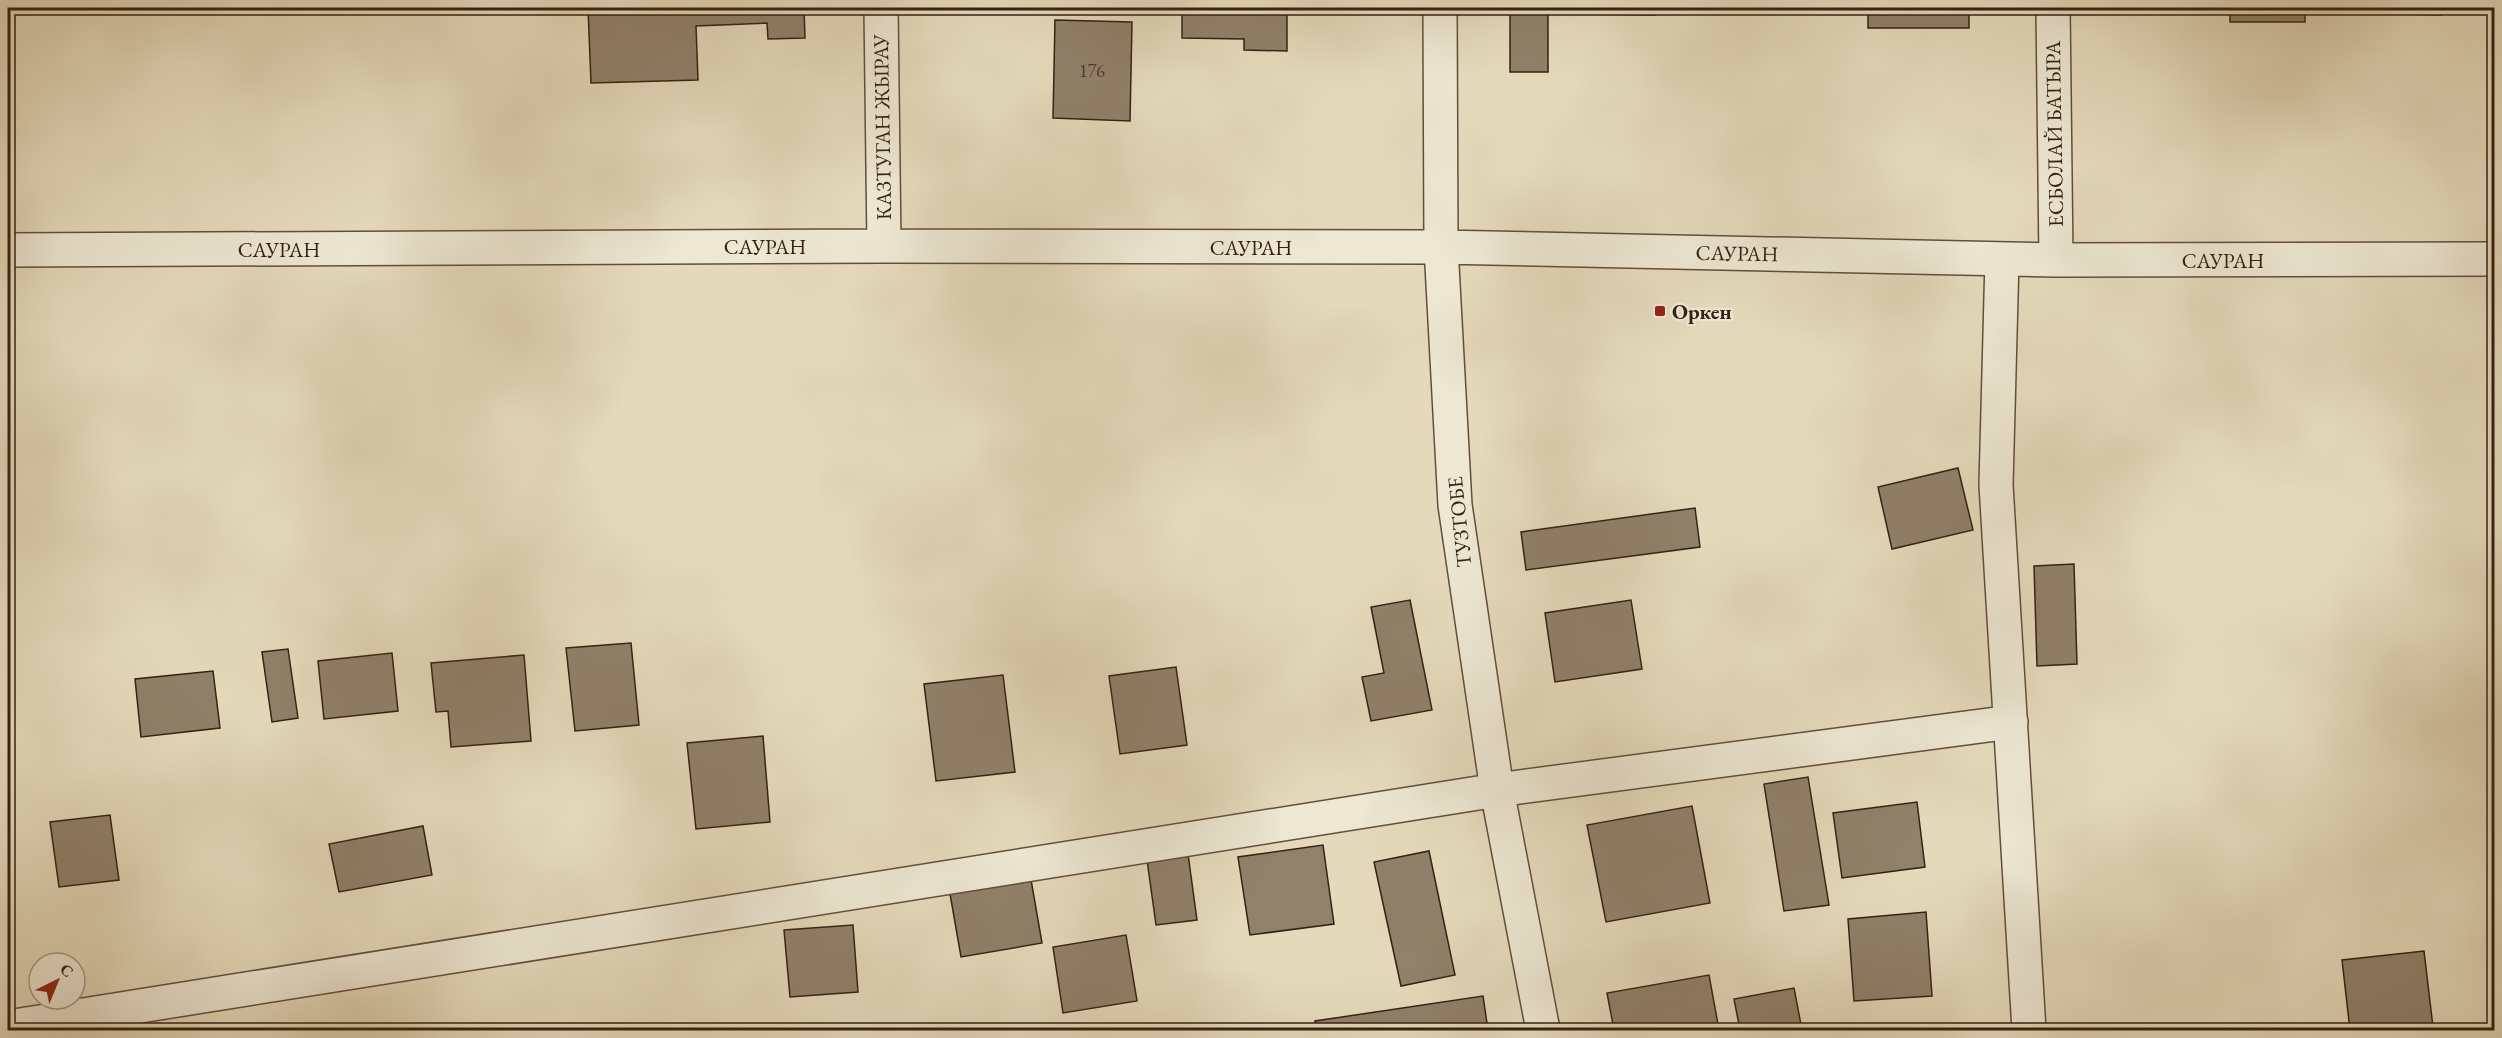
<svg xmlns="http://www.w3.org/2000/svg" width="2502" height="1038" viewBox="0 0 2502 1038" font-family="'EB Garamond',serif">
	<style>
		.building { fill: #90816a; stroke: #362012; stroke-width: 1.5 }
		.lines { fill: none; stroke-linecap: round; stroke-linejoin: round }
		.minor-casing { stroke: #624e3c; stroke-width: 36 }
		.minor { stroke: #ede7d3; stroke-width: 33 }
		.poi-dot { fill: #8f2418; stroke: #ede7d3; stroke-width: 2 }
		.labels { text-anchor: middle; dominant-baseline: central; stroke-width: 4.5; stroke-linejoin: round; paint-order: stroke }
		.number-label { font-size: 18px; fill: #4c3828 }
		.street-label { font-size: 21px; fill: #362012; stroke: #ede7d3 }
		.poi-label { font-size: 21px; font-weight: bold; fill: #362012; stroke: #ede7d3; text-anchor: start }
	</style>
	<rect width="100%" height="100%" fill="#e4dabb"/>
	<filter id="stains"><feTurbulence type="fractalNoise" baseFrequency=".00333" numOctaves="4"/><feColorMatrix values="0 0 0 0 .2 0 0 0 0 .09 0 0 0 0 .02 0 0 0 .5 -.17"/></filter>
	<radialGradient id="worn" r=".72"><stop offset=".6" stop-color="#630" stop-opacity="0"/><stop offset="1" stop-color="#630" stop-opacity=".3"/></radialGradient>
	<path class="building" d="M588,8H804L805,38L768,39L767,23L696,26L698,80L591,83Z
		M1182,8H1287V51L1244,50V39L1182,38Z
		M1510,8H1548V72H1510Z
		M1577,8H1656V15L1577,14Z
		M1868,8H1969V28H1868Z
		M2230,8H2305V22H2230Z
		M2365,8H2441V15L2364,13Z
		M1055,20L1132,22L1130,121L1053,118Z
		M1958,468L1973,530L1892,549L1878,487Z
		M1695,508L1700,547L1526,570L1521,532Z
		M2074,564L2077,664L2037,666L2034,566Z
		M1410,600L1432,710L1371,721L1362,677L1384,673L1371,607Z
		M1631,600L1642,669L1555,682L1545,613Z
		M631,643L639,725L575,731L566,648Z
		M288,649L298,718L272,722L262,652Z
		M392,653L398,711L324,719L318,661Z
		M524,655L531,741L451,747L448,711L436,712L431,663Z
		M1176,667L1187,745L1120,754L1109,676Z
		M213,671L220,728L141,737L135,679Z
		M1003,675L1015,772L936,781L924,684Z
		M763,736L770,822L696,829L687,743Z
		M1808,777L1829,905L1784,911L1764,784Z
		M1917,802L1925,867L1842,878L1833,813Z
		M1692,806L1710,903L1606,922L1587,825Z
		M110,815L119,880L59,887L50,822Z
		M423,826L432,875L339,892L329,844Z
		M1323,845L1334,924L1250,935L1238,857Z
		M1429,851L1455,975L1401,986L1374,862Z
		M1188,854L1197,920L1156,925L1147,860Z
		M1030,874L1042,943L961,957L949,888Z
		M1926,912L1932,996L1854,1001L1848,919Z
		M853,925L858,992L790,997L784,930Z
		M1126,935L1137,1001L1063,1013L1053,947Z
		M2424,951L2433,1027L2405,1030H2350L2342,960Z
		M1709,975L1719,1030H1614L1607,993Z
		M1794,988L1802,1030H1740L1734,999Z
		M1483,996L1488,1030H1316L1315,1021Z"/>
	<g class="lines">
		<defs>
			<path id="minor" d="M881,8L884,246
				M1440,8L1441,247L1455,505L1497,790L1543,1030
				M2053,8L2056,260
				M8,250L884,246L1441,247L2056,260L2494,259
				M2002,259L1996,485L2029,1030
				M8,1027L1497,790L2011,722"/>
		</defs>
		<use href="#minor" class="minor-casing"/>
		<use href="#minor" class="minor"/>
	</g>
	<rect class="poi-dot" x="1654" y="305" width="12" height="12" rx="3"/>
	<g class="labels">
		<g class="number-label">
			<text x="1092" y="70">176</text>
		</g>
		<g class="street-label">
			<text transform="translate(882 127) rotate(-91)">КАЗТУГАН ЖЫРАУ</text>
			<text transform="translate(2054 134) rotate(-91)">ЕСБОЛАЙ БАТЫРА</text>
			<text x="765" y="246">САУРАН</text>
			<text x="1251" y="247">САУРАН</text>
			<text x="279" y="249">САУРАН</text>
			<text transform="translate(1737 253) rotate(1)">САУРАН</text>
			<text x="2223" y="260">САУРАН</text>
			<text transform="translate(1459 522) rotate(-96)">ТУЗТОБЕ</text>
		</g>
		<g class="poi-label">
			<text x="1672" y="311">Оркен</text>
		</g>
	</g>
	<rect width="2502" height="1038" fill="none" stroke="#e4dabb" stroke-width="30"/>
	<rect x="9" y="9" width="2484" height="1020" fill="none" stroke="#362012" stroke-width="3"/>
	<rect x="15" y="15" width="2472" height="1008" fill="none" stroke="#362012" stroke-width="1.5"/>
	<g transform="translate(57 981) rotate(43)"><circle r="28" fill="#ede7d3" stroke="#a49786" stroke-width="1.5"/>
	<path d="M0-4.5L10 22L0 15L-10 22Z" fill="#8f2418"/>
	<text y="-9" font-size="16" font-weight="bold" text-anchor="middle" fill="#362012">С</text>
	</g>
	<rect width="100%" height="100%" filter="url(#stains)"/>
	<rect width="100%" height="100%" fill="url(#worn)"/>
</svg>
